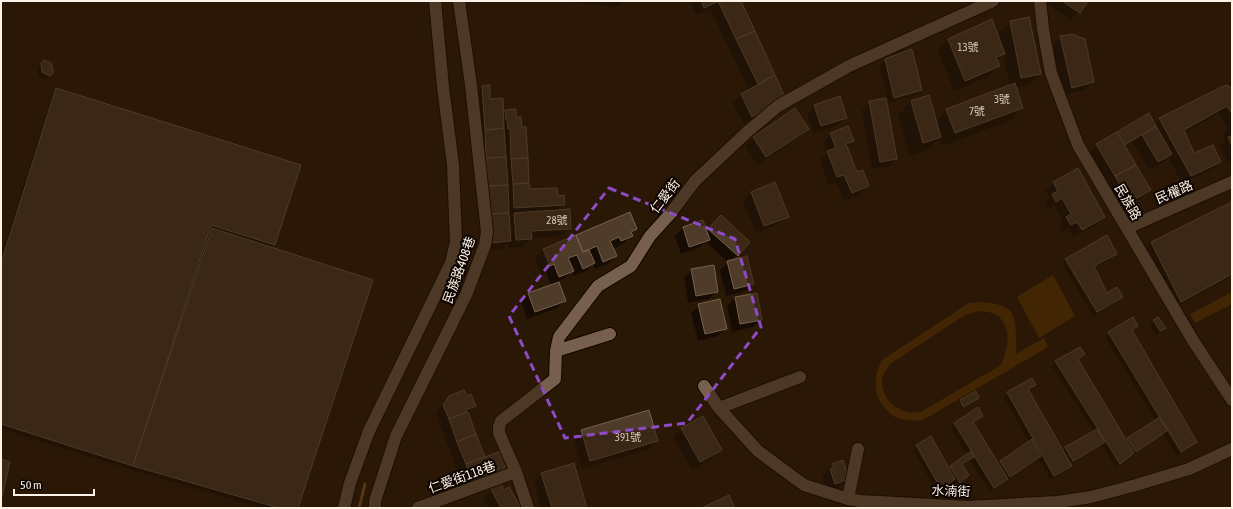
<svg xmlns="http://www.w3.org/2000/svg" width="1233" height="509" viewBox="0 0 1233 509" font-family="'Asap Condensed','Noto Sans TC',sans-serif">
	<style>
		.park { fill: #613601; fill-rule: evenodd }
		.shadow { fill: #0007; fill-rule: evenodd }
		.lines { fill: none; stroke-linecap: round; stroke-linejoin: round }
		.stream { stroke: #8f5b25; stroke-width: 3 }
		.building { fill: #4f3b29; stroke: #77614d }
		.minor-casing { stroke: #110300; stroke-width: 14 }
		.minor { stroke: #76604d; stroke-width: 12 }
		.marked { fill: none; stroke: #8f4ac5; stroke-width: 3; stroke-dasharray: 8 5; stroke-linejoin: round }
		.labels { text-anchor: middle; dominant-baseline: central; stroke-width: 4; stroke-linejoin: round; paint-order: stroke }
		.number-label { font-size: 11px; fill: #d2c4b7 }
		.street-label { font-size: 13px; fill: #fef1e6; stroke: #0c0502 }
	</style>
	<rect width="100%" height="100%" fill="#2a1806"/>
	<path class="park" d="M1053,275L1075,316L1039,338L1017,297Z
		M1232,292V304L1195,323L1190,314Z
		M979,302C1022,304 1015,320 1016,354L1044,338L1048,347L923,420C915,421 906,421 898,418C894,417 890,414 888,411C872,397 873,377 882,360L969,303ZM979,311C1012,311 1012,342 1001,365L921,412C917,412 912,413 908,412C892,409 878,393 883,375C885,371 888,367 890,364L965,315Z"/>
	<path class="shadow" d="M560,1H623L616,7Z
		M690,1H740L782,95L774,103L744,124L733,103L741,95L749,90L710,9L696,15Z
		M1048,1H1087L1079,12L1071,20L1046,3Z
		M1029,18L1040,74L1029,85L1016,87L1022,108L1009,121L942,146L939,138L927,150L910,156L898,115L911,102L936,121L947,110L1010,86L1003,54L997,60L999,66L988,77L954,91L938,50L949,39L1002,45L999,33L1010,22Z
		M1072,35L1093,82L1085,90L1064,95L1052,45L1060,37Z
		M885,60L921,89L916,95L889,103L880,66Z
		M44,62L52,73L45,80L39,76L37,68Z
		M482,87L489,100L503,114L506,111L515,118L529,190L557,197L564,205L558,211L570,228L562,236L531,238L523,247L508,248V243L502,249L483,250L474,95ZM508,215H513L509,220Z
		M57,89L274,245L271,248L297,508H262L129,469L1,429V256L53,93ZM208,230L211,231L206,236Z
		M1232,89V161L1228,163L1220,146L1226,140L1223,134L1228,129L1219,113L1184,133L1194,154L1220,162L1212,170L1182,183L1168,157L1163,162L1149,170L1133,142L1125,147L1149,190L1141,198L1122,209L1089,153L1097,145L1148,115L1154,124L1160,119Z
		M870,102L896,158L888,167L872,169L862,110Z
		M815,106L846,117L838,125L813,134L807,114Z
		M795,110L807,129L799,137L758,165L745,146L753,138Z
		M831,134L853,141L847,147L857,174L868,186L860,194L844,201L836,182L829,185L820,160L827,153L823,142Z
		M1053,183L1104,217L1096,225L1073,237L1069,229L1062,233L1059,226L1063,222L1054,205L1048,209L1045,203L1050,198L1045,191Z
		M752,192L787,216L779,224L756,233L743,201Z
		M1232,203V276L1172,309L1143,251L1151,243Z
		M629,214L636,229L631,234V236L623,244L613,249L616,256L608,264L595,269L593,264L586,271L574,276L572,271L564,279L558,281L565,300L557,308L527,319L521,302L529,294L551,286L546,272L541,274L535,258L543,250Z
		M713,225L737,255L730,262L753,283L745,291L726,296L720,270L728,262L706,242L700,247L681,254L675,236L683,228L706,232Z
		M1116,254L1112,258L1093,268L1107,295L1122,296L1118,300L1093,316L1062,263L1066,259Z
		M692,270L717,291L709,299L688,303L684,278Z
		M735,298L761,319L753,327L732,332L727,306Z
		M699,305L726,328L718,336L698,341L691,313Z
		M1154,321L1165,328L1156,335L1150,325Z
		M1137,325L1131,331L1195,442L1191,446L1177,456L1163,433L1116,467L1101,444L1069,464L1071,466L1067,470L1050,479L1038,458L990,492L970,460L962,465L951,467L967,455L951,428L955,424L982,416L972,423L998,465L1029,442L1004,397L1008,393L1034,385L1028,390L1063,452L1066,448L1094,432L1052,366L1056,362L1084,354L1078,359L1126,441L1156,421L1105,337L1109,333Z
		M975,393L978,398L962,408L959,402Z
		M449,397L466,398L474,406L467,414L485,458L503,468L494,477L465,491L436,414L441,406Z
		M703,417L721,450L713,458L692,470L673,437L681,429Z
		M582,431L657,441L649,449L582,469L574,439Z
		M917,446L949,469L950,468L959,483L955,486L952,481L937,492L913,450Z
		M833,465L848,479L840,487L827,492L822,477L825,474V473Z
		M542,474L586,508H541L534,482Z
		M500,485L504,491L519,508H489L483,498L491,490Z"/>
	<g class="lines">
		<path class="stream" d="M359,508L365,484"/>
	</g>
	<path class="building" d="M701,1H719L704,8Z
		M718,1H741L755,31L736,39Z
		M1062,1H1088L1080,13Z
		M1029,17L1041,74L1021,78L1010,21Z
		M992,19L1005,54L996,57L1000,66L965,81L948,39Z
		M755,31L775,75L758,84L736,39Z
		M1072,34L1085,39L1094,82L1072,88L1060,36Z
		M912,49L922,90L894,98L885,59Z
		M44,60L51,63L53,69V73L50,76L42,72L41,63Z
		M775,75L784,95L752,117L741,94Z
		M1015,83L1023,108L955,133L946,109Z
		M490,85V99L503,98L504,128L485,130L482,86Z
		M1226,85L1232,88V114L1227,106L1184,130L1194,153L1213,145L1221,162L1191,176L1159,118Z
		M56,88L301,165L275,245L211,225L133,466L1,424V263Z
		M929,95L941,137L923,143L911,101Z
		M840,96L847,118L821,126L814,105Z
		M886,98L897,159L880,162L869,101Z
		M795,108L809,129L766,157L753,137Z
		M516,109V117H521L522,127H526L528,158L511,159L510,129H508L507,120H506L505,110Z
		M1149,113L1156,126L1125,145L1117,132Z
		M848,126L854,141L846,144L857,172L863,170L869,186L852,193L844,175L837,177L827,151L836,148L830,133Z
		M1156,126L1172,154L1158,162L1142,135Z
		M504,128L506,157L486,158L485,130Z
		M1117,132L1136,165L1115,176L1096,144Z
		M1232,136V146L1228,137Z
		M506,157L508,185L488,186L486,158Z
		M528,158L529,183L513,184L511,159Z
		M1136,165L1151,190L1130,202L1115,176Z
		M1078,168L1105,217L1082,230L1077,222L1071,225L1066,217L1071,214L1062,198L1056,202L1052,194L1058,191L1053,182Z
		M775,182L789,217L764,226L751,192Z
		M529,183L530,189L557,188L558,196L564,195L565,205L514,208L513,184Z
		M508,185L509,213L489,214L488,186Z
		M1232,202V274L1181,302L1151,242Z
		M570,209L571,229L531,231L532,239L516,240L514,213Z
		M630,212L637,229L631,232L633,236L621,241L619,237L610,241L617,256L603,262L597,246L583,252L576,235Z
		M509,213L511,241L491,243L489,214Z
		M721,215L750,242L738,256L708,229Z
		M703,220L710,240L689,247L683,227Z
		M212,228L373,280L298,508H279L133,466Z
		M576,235L583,252L589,250L595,263L583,269L577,255L568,258L574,271L559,277L554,264L550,266L543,249Z
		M1107,235L1117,254L1094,266L1107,293L1117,287L1123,297L1097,312L1065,259Z
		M747,256L754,284L734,289L727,261Z
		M714,265L718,292L696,296L691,269Z
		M559,282L566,301L535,312L528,293Z
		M757,293L762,320L740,324L735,297Z
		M720,299L727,329L705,334L698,304Z
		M1133,317L1138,326L1132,330L1197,442L1181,452L1108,332Z
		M1158,317L1166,328L1160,331L1153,320Z
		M1080,347L1085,354L1078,359L1134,453L1120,464L1055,361Z
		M1032,378L1036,385L1028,389L1072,466L1054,476L1007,392Z
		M464,390L467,396L471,394L476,406L466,410L467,412L449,419L443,405L449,396Z
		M976,391L979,398L963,407L960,400Z
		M978,407L983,416L973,422L1008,479L994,488L954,423Z
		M649,410L658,441L590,461L581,430Z
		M468,412L476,434L457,442L449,419Z
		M703,416L722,450L700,462L681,428Z
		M1160,417L1168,430L1136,452L1127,438Z
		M1097,429L1105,442L1073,461L1065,447Z
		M476,434L485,457L466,464L457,442Z
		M931,436L955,479L941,489L916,445Z
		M1032,439L1041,456L1010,477L1000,461Z
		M501,451L506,463L504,469L501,471L473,483L466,464Z
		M971,451L974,457L962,464L969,475L960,483L950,466Z
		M1,459L10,462L1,501Z
		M843,460L849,479L835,484L830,469L834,467L832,464Z
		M574,463L587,508H552L541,473Z
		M501,483L504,490L509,487L521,508H501L491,489Z
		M729,495L735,508H702Z"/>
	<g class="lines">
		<defs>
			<path id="minor" d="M1040,1L1043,29L1051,73L1078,145L1192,339L1232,400
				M1127,228L1232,182
				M556,351L610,334
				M704,386L719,408L758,451L804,485L848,499L860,501L968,507L1058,502L1091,497L1136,485L1189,469L1232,449
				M719,408L800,377
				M848,499L858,449
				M344,508L350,483L369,431L451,263L456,242L453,165L443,87L435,1
				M375,508V501L396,436L466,295L485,245L487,232L471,85L459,1
				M418,508L516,472
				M528,508L516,472L499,433V427L501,421L555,379L556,351L559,337L598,286L631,266L650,236L670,214L695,181L747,132L778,106L849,66L993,1"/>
		</defs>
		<use href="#minor" class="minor-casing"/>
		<use href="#minor" class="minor"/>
	</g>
	<path d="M0 0H1233V509H0ZM609,188L735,239L761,327L687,423L565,438L509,316Z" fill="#2a1806" fill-opacity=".55" fill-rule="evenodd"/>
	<path class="marked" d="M609,188L735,239L761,327L687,423L565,438L509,316Z"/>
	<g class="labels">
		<g class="number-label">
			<text x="968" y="47">13號</text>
			<text x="1002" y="99">3號</text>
			<text x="977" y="111">7號</text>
			<text x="557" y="220">28號</text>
			<text x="628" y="437">391號</text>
		</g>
		<g class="street-label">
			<text transform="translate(1174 192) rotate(-23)">民權路</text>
			<text transform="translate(665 196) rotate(-52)">仁愛街</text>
			<text transform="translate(1128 202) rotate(60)">民族路</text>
			<text transform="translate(459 270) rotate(-70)">民族路408巷</text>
			<text transform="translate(462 477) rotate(-20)">仁愛街118巷</text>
			<text transform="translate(951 491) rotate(2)">水湳街</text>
		</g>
	</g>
	<rect width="1233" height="509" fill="none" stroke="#fef1e6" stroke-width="4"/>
	<path d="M14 489v6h80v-6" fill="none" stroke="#fef1e6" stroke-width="2"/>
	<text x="20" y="489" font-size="12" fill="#fef1e6" stroke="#0c0502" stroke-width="3" paint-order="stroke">50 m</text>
</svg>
